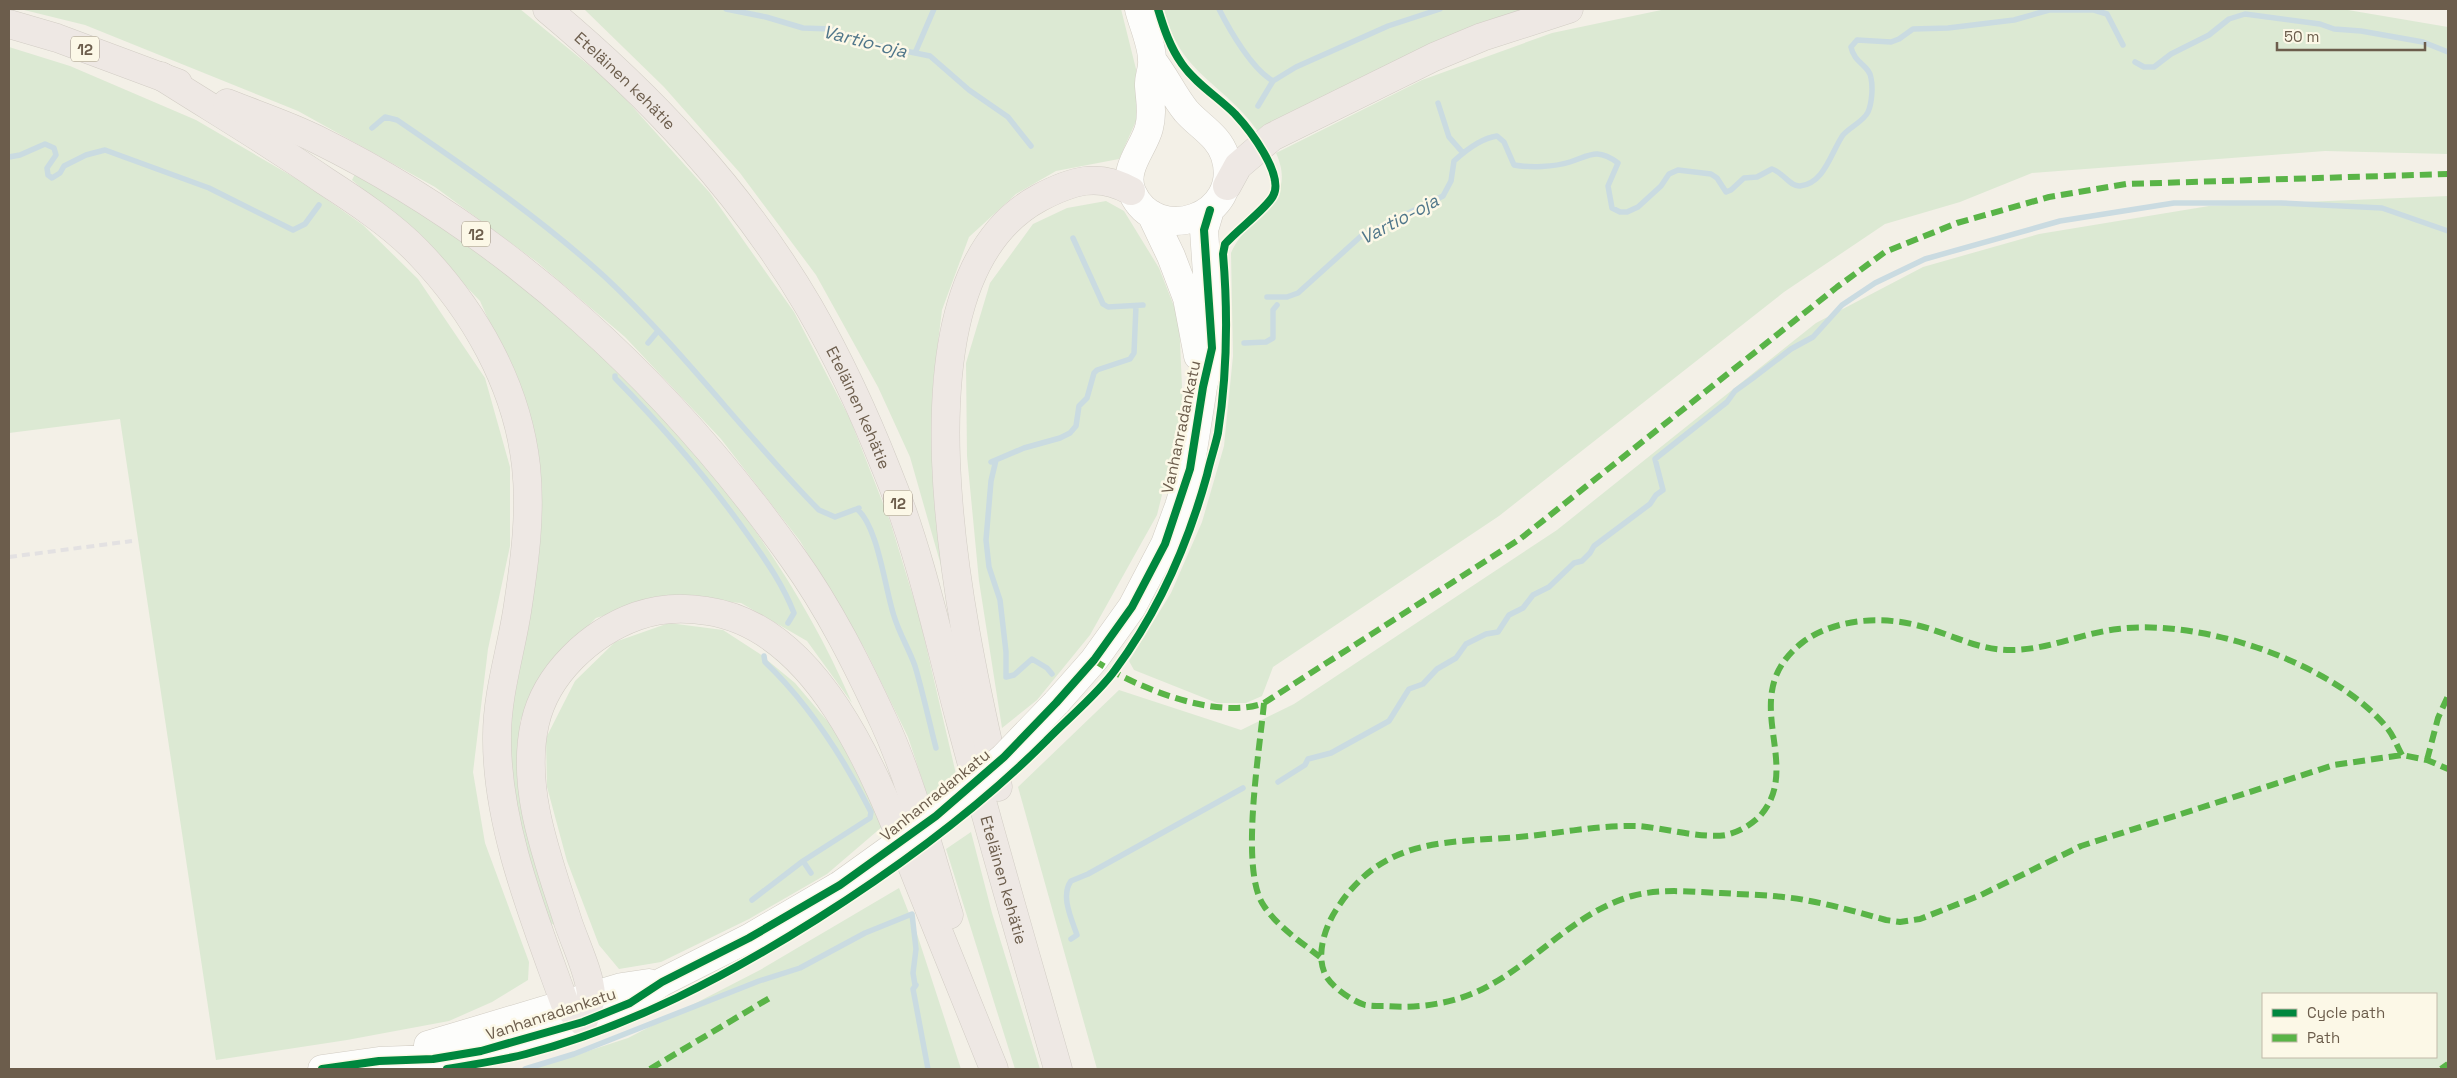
<svg xmlns="http://www.w3.org/2000/svg" width="2457" height="1078" viewBox="0 0 2457 1078" font-family="'Space Grotesk',sans-serif">
	<style>
		.green { fill: #dce9d3; fill-rule: evenodd }
		.lines { fill: none; stroke-linecap: round; stroke-linejoin: round }
		.stream { stroke: #cadbe1; stroke-width: 5.5 }
		.minor-casing { stroke: #d1ccc3; stroke-width: 29 }
		.highway-casing { stroke: #d2cdc5; stroke-width: 29 }
		.minor { stroke: #fdfdfb; stroke-width: 28 }
		.highway { stroke: #eee8e4; stroke-width: 28 }
		.rail { stroke: #e3e1e2; stroke-width: 4; stroke-dasharray: 8 5; stroke-linecap: butt }
		.minor-bridge-casing { stroke: #d1ccc3; stroke-width: 29; stroke-linecap: butt }
		.minor-bridge { stroke: #fdfdfb; stroke-width: 28 }
		.quiet { stroke: #59b447; stroke-width: 6; stroke-dasharray: 12 6; stroke-linecap: butt }
		.cycleway-casing { stroke: #fcf8e7; stroke-width: 11 }
		.cycleway { stroke: #00873e; stroke-width: 8 }
		.labels { text-anchor: middle; dominant-baseline: central; stroke-width: 5; stroke-linejoin: round; paint-order: stroke }
		.shield { fill: #fcf8e7; stroke: #978c7a; stroke-width: 1 }
		.shield-label { font-size: 15px; font-weight: bold; fill: #6c5d4c }
		.street-label { font-size: 16px; fill: #6c5d4c; stroke: #fcf8e7 }
		.water-label { font-size: 18px; font-style: italic; fill: #50768a; stroke: #fcf8e7 }
	</style>
	<rect width="100%" height="100%" fill="#f3f0e7"/>
	<path class="green" d="M20,9H520L613,85L710,193L794,312L850,419L890,521L919,616L956,774L928,797L908,737L866,651L800,541L721,439L625,337L537,262L435,187L298,111L85,25Z
		M584,9H1121L1136,69L1137,119L1119,159L1056,171L1016,194L969,237L942,310L933,383V458L946,583L910,457L878,387L816,275L740,173L664,87Z
		M1164,9H1532L1361,79L1257,130C1224,83 1179,74 1164,9Z
		M1666,9H2342L2448,27V154L2325,151L2032,173L1960,202L1885,224L1784,292L1499,516L1273,667L1262,696L1246,703H1217L1134,670L1129,661L1171,593L1202,522L1224,446L1233,356L1231,253C1248,213 1299,204 1276,153L1422,80L1552,33Z
		M9,47L70,66L196,120L302,182L363,225L418,279L485,378L510,467V546L488,649L473,772L485,843L529,962L528,980L492,1002L449,1021L347,1040L216,1060L120,419L9,433Z
		M356,172C420,213 485,253 543,301C672,410 785,547 852,703L807,641L741,603L666,597L596,618L547,666L520,721V784L560,929L545,919L507,776L511,717L539,536V461L520,390L480,301L419,237L352,180Z
		M2448,196V1069H1097L1018,787L1119,690L1241,730L1294,704L1557,530L1816,323L1923,267L2039,234L2209,206ZM2263,994H2436V1057H2263Z
		M1106,201L1124,211L1159,268L1179,319L1183,410L1157,515L1090,635L1037,700L1002,728L979,581L967,456L966,363L990,283L1033,224L1067,208Z
		M669,623L723,630L760,654L795,683L835,730L883,826L827,874L749,919L661,962L619,969L599,945L567,861L547,787L546,738L575,681L615,642Z
		M971,832L992,913L1040,1069H1015L946,849Z
		M899,888L916,931L961,1069H533L628,1038L760,970Z"/>
	<g class="lines">
		<path class="stream" d="M726,9L766,17L803,28L831,29L866,43L930,56L969,90L1008,117L1031,146
			M1219,9C1230,31 1252,69 1273,81
			M915,53L934,9
			M2135,62L2144,67H2154L2171,54L2209,35L2229,19L2245,14L2320,24L2334,29L2361,31L2423,42L2448,52
			M1438,103L1449,137L1463,153
			M1258,106L1273,81L1296,67L1388,26L1440,9
			M372,128L385,117L397,120C469,169 540,218 605,277C682,349 745,435 819,510L835,517L859,508
			M9,157L20,155L45,144L54,148L56,155L47,168L48,175L52,178L60,173L64,166L86,155L105,150L209,188L293,230L305,224L319,205
			M1073,238L1103,304L1108,307L1143,305
			M1267,297H1287L1298,293L1360,237L1443,196L1451,181L1454,161C1466,150 1482,138 1497,136L1504,142L1514,165C1530,168 1554,167 1570,162C1591,155 1597,148 1618,163L1608,186L1612,208L1620,212H1627L1638,207L1661,186L1669,174L1678,170L1711,174L1717,178L1726,192L1731,190L1744,178L1757,177L1772,169C1784,173 1790,187 1800,186C1825,183 1831,152 1843,135C1850,127 1864,121 1868,112C1872,103 1873,87 1871,78C1870,66 1854,63 1851,47L1857,40L1891,42L1899,39L1913,29L1948,28L2014,20L2049,10H2094L2107,14L2123,45
			M648,343L658,331
			M1244,343L1266,342L1273,338V310L1277,305
			M615,376V378C664,428 710,481 750,538C767,562 783,585 794,613L788,623
			M996,460L991,481L986,540L989,567L1000,600L1006,652V677L1014,675L1032,659L1047,668L1052,674
			M991,462L1024,448L1060,438L1070,433L1076,426L1079,406L1087,398L1094,373L1097,370L1130,359L1134,353L1136,306
			M857,509C878,526 885,589 894,616C899,633 909,649 915,666C923,693 929,721 936,748
			M1278,782L1305,765L1308,759L1331,753L1389,721L1409,689L1423,684L1437,669L1456,658L1466,644L1486,634L1498,632L1509,615L1523,608L1533,595L1549,587L1574,563L1582,561L1590,553L1594,546L1650,504L1656,495L1663,490L1655,459L1727,402L1735,391L1753,378L1791,349L1813,337L1842,305L1875,283L1925,259L2060,221L2174,203H2281L2382,208L2448,231
			M803,861L811,873
			M752,900L803,861L870,818L871,812C843,757 810,705 765,662L764,656
			M1071,939L1077,935C1072,920 1060,896 1071,881L1088,874L1243,788
			M916,985L913,989L928,1069
			M525,1069L574,1054L759,981L800,968L865,933L912,914L916,949L913,973L915,985"/>
		<defs>
			<path id="minor" d="M1139,9C1143,25 1152,44 1152,60C1153,69 1148,78 1149,86C1150,101 1153,113 1149,128C1144,148 1122,169 1132,192C1156,247 1244,217 1225,156C1219,136 1199,126 1186,111C1173,95 1165,76 1152,60
				M1151,214L1171,256L1187,298L1198,356
				M1056,703L1094,660L1132,607L1165,544L1179,506L1190,469L1203,387L1212,348L1204,230L1210,210
				M428,1045L622,987L649,983
				M322,1069L379,1061L433,1059L481,1051L583,1022L630,1003L662,982L749,938L840,885"/>
			<g id="highway">
				<path id="s1" d="M547,9C650,95 741,191 809,307C839,359 865,415 887,471C920,551 938,637 960,720C991,837 1025,953 1058,1069"/>
				<path d="M9,24L57,38L178,83"/>
				<path d="M161,76C216,111 272,144 325,181C356,201 392,225 418,252C474,310 517,385 526,466C531,512 525,559 518,605C512,648 497,692 497,736C496,826 535,920 565,1004L583,1022C586,1014 591,1003 591,995C590,974 575,943 568,922C548,859 520,789 535,723C546,674 590,633 637,616C660,608 684,607 707,611C826,628 883,794 922,891C946,950 970,1010 994,1069"/>
				<path d="M227,103C257,115 288,125 316,139C509,234 669,383 793,558C829,608 858,666 884,722C912,783 929,851 949,915"/>
				<path d="M1227,186L1238,166L1272,137L1434,57L1482,37L1569,9"/>
				<path d="M998,787C966,645 879,285 1039,198C1071,181 1098,172 1131,191"/>
			</g>
		</defs>
		<use href="#minor" class="minor-casing"/>
		<use href="#highway" class="highway-casing"/>
		<use href="#minor" class="minor"/>
		<use href="#highway" class="highway"/>
		<path class="rail" d="M9,557L132,541"/>
		<defs>
			<path id="minor-bridge" d="M840,885L936,816L1004,757L1056,703"/>
		</defs>
		<use href="#minor-bridge" class="minor-bridge-casing"/>
		<use href="#minor-bridge" class="minor-bridge"/>
		<path class="quiet" d="M1094,660C1134,687 1218,721 1264,703L1520,539L1837,287L1885,252L1957,223L2049,197L2126,184L2448,174
			M1264,703C1260,748 1239,871 1264,906C1278,927 1301,942 1320,957
			M2402,755C2397,746 2394,737 2388,729C2335,663 2201,618 2118,629C2082,633 2048,650 2011,650C1975,650 1950,633 1916,625C1879,616 1835,619 1803,642C1786,655 1775,671 1772,691C1765,733 1793,779 1760,816C1751,825 1739,832 1726,835C1703,839 1664,828 1638,826C1602,825 1565,832 1529,836C1451,844 1385,833 1336,910C1325,927 1315,956 1326,976C1332,987 1352,1001 1365,1005C1371,1006 1378,1006 1385,1006C1420,1009 1459,1003 1490,985C1540,958 1576,912 1632,896C1661,888 1692,892 1721,893C1750,895 1781,895 1810,901C1836,906 1861,913 1886,920L1900,922L1920,919L1981,895L2081,846L2334,765L2402,755L2427,760L2448,769
			M2427,760L2438,718L2448,696
			M650,1069L773,996
			M2441,1069L2448,1064"/>
		<defs>
			<path id="cycleway" d="M322,1069L379,1061L433,1059L481,1051L583,1022L630,1003L662,982L749,938L840,885L936,816L1004,757L1056,703L1094,660L1132,607L1165,544L1190,469L1203,387L1212,348L1204,230L1210,210
				M447,1069C473,1064 500,1061 526,1054C630,1027 727,976 817,919C899,867 977,810 1046,741C1067,719 1098,694 1115,670C1158,612 1188,544 1207,475C1210,461 1215,447 1218,433C1227,375 1228,313 1223,254L1225,244C1237,230 1266,209 1273,196C1285,175 1249,129 1235,114C1218,97 1196,84 1182,64C1170,47 1164,29 1158,9"/>
		</defs>
		<use href="#cycleway" class="cycleway-casing"/>
		<use href="#cycleway" class="cycleway"/>
	</g>
	<g class="labels">
		<g class="shield">
			<rect x="71" y="36.5" width="28" height="25" rx="4"/>
			<rect x="462" y="221.5" width="28" height="25" rx="4"/>
			<rect x="884" y="490.5" width="28" height="25" rx="4"/>
		</g>
		<g class="shield-label">
			<text x="85" y="49">12</text>
			<text x="476" y="234">12</text>
			<text x="898" y="503">12</text>
		</g>
		<g class="street-label">
			<text stroke="none"><textPath href="#s1" startOffset="106">Eteläinen kehätie</textPath></text>
			<text stroke="none"><textPath href="#s1" startOffset="511">Eteläinen kehätie</textPath></text>
			<text transform="translate(1181 427) rotate(-78)">Vanhanradankatu</text>
			<text transform="translate(935 795) rotate(-39)">Vanhanradankatu</text>
			<text stroke="none"><textPath href="#s1" startOffset="1006">Eteläinen kehätie</textPath></text>
			<text transform="translate(551 1014) rotate(-18)">Vanhanradankatu</text>
		</g>
		<g class="water-label">
			<text transform="translate(865 41) rotate(14)">Vartio-oja</text>
			<text transform="translate(1399 219) rotate(-28)">Vartio-oja</text>
		</g>
	</g>
	<rect width="2457" height="1078" fill="none" stroke="#6c5d4c" stroke-width="20"/>
	<rect x="2262" y="993" width="175" height="65" fill="#fcf8e7" stroke="#c2baa9"/>
	<rect x="2272" y="1009" width="25" height="8" fill="#00873e" stroke="#c2baa9"/>
	<text x="2307" y="1018" font-size="15" fill="#6c5d4c">Cycle path</text>
	<rect x="2272" y="1034" width="25" height="8" fill="#59b447" stroke="#c2baa9"/>
	<text x="2307" y="1043" font-size="15" fill="#6c5d4c">Path</text>
	<path d="M2277 42v8h148v-8" fill="none" stroke="#6c5d4c" stroke-width="2.5"/>
	<text x="2284" y="42" font-size="15" fill="#6c5d4c" stroke="#fcf8e7" stroke-width="4" paint-order="stroke">50 m</text>
</svg>
